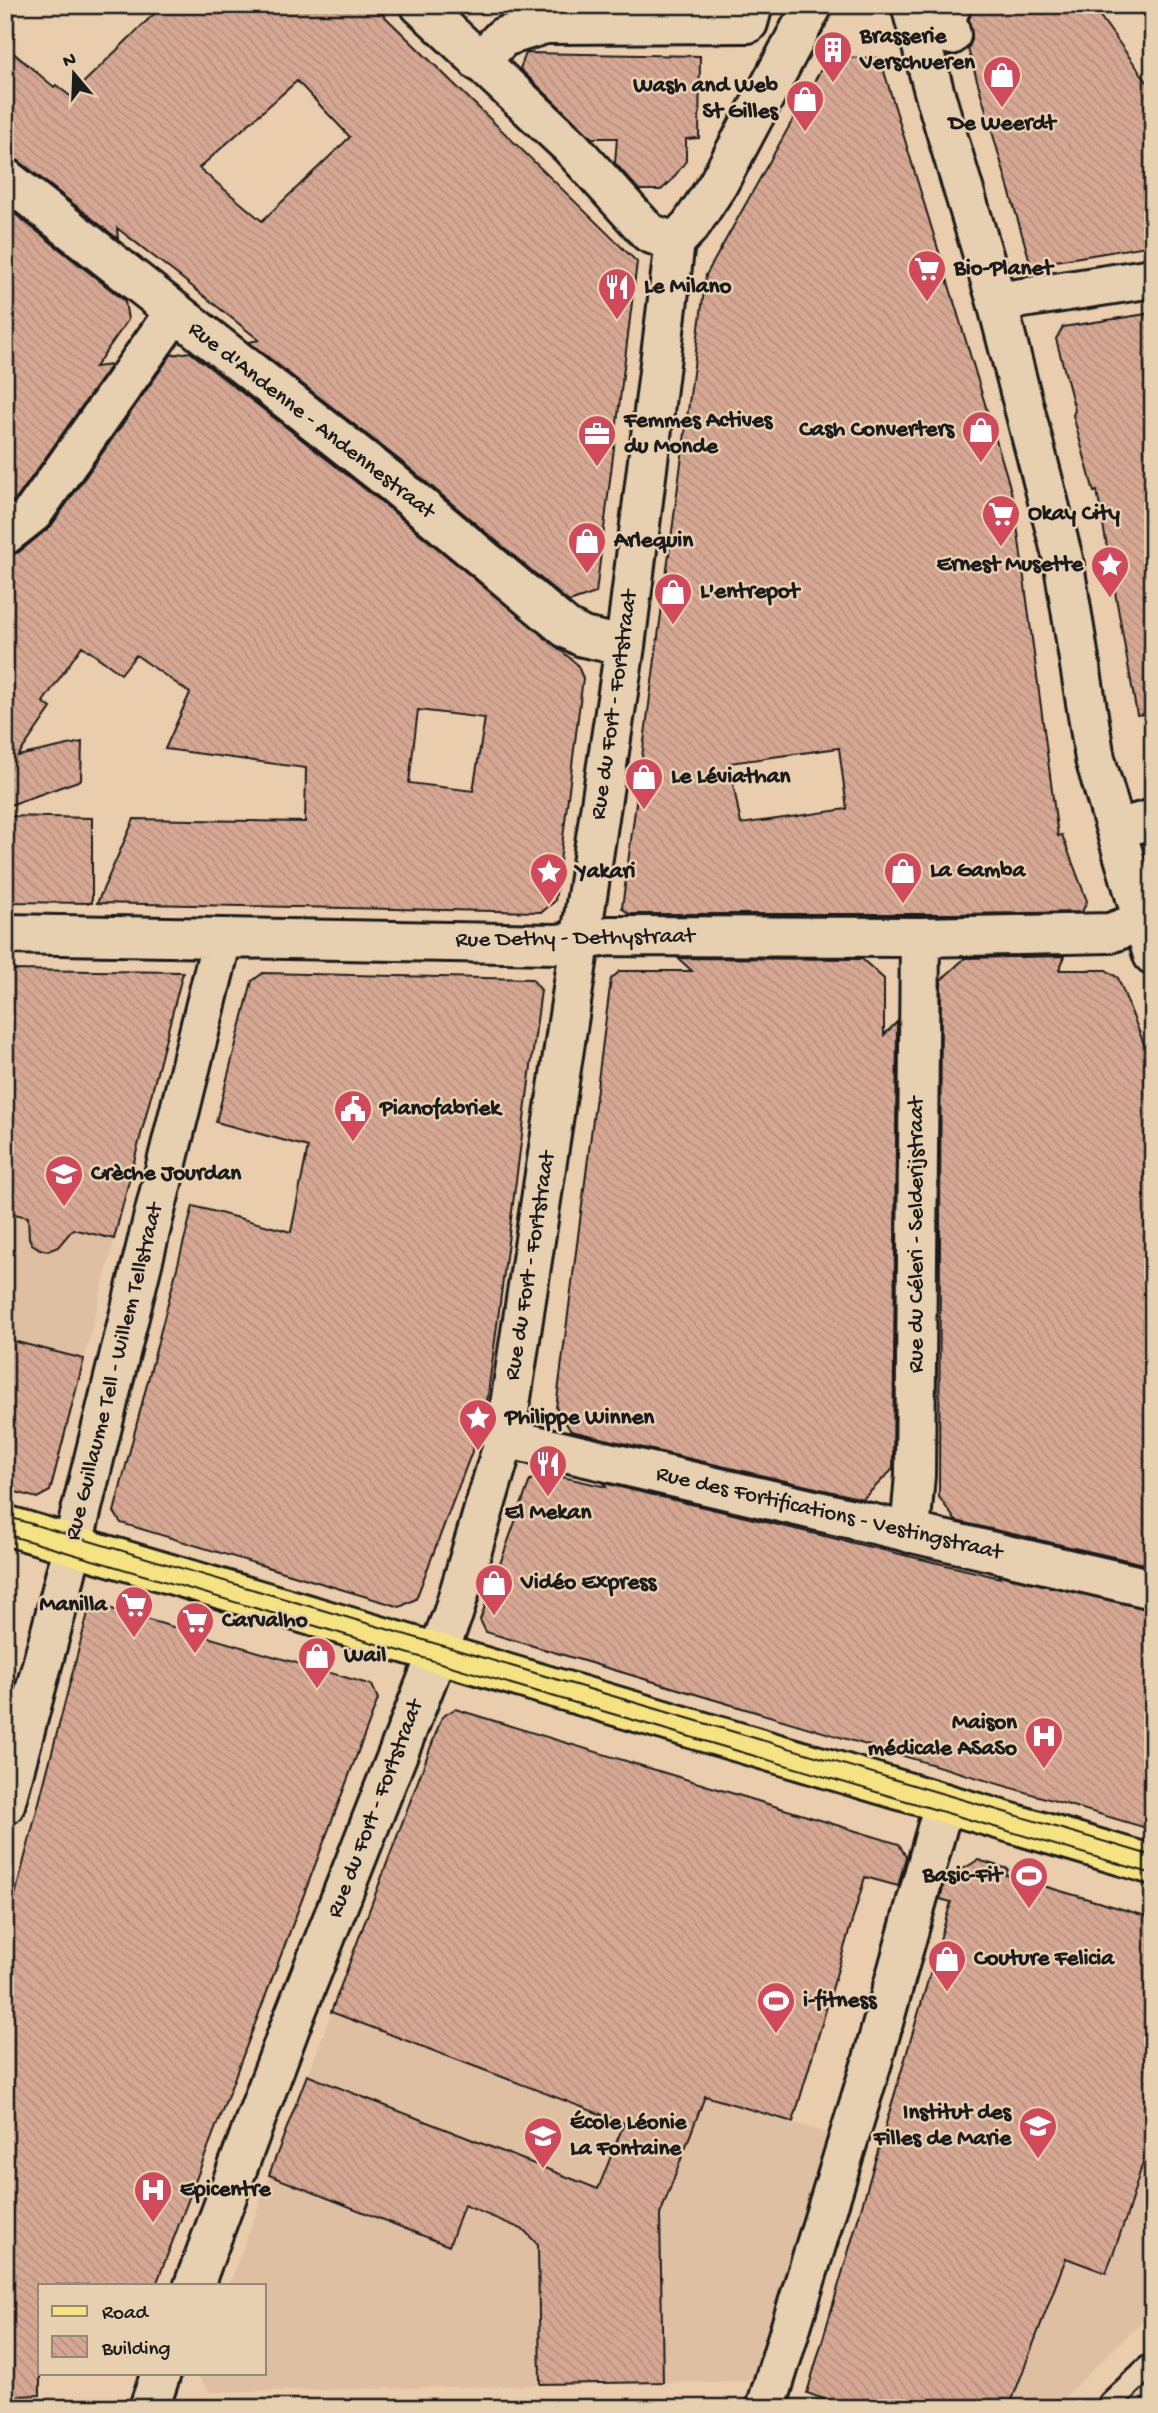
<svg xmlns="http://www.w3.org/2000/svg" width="1158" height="2413" viewBox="0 0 1158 2413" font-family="'Gochi Hand',sans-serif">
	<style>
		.built { fill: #dfbfa2 }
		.building { fill: url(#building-back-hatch); stroke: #1c1c1c; stroke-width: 2; fill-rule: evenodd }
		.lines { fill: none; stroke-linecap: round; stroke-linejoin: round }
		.minor-casing { stroke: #1c1c1c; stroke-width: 44 }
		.major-casing { stroke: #1c1c1c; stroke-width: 44 }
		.minor { stroke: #e6d0af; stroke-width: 38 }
		.major { stroke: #f5e382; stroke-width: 38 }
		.tram { stroke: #1c1c1c; stroke-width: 2 }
		.labels { text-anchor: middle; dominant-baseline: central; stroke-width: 5; stroke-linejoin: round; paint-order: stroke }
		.poi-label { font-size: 23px; font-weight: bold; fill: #1c1c1c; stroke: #e6d0af; text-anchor: start }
		.street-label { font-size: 23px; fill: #1c1c1c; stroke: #e6d0af }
	</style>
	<defs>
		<pattern id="building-back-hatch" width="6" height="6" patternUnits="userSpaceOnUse" patternTransform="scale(1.75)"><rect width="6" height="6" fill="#d6a893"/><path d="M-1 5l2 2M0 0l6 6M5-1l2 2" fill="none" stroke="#b7907e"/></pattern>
	</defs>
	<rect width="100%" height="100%" fill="#e9cdad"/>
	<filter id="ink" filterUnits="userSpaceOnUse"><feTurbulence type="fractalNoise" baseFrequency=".0143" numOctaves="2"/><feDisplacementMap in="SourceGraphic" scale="14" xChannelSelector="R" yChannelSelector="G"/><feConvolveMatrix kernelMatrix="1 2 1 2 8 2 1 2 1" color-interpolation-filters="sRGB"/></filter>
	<g filter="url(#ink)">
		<path class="built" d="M5,1081L48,1156L130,1177L84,1359L5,1339Z
			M1153,1918V2311L1053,2408H950L968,2172L879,2147L922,2000L966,2013Z
			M349,1966L571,2055L827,2133L755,2376L746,2381L209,2392L196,2373H264V2285H229Z"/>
		<path class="building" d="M163,5H373L637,262L596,593L569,602L407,466L249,342L259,340L184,280L117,228L118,239L19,161L5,157V46L54,87L56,85L70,96ZM297,81L350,137L262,221L199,168Z
			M974,5H1092L1153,90V245L1031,265L968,49L972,40L969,19Z
			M526,53L700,56L699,138L686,139V161L671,181L661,190H639L615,163L617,138H592L520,69Z
			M828,57L880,58L1006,473L1014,502L1058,836L1062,835L1087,901L1082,912L955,914H629L622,908L706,275ZM839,748L847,809L741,824L729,763Z
			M5,206L125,301L128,320L95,367L111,365L17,498L5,507Z
			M1153,313V381L1148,382L1153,394V713L1137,715L1097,491L1094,492L1073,415L1075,410L1056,339L1063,327Z
			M190,352L379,500L577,664L583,678L555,901L542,912L97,903L134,819L305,822L306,768L165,749L190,693L136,655L121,674L82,646L43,702L51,708L18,756L82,742L81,780L7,806L5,556L19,552L51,526L171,355ZM418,710L485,718L473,791L409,783Z
			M7,816L92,818V903L5,902Z
			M1065,956L1059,970H1106L1118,978L1153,1067V1566L956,1521L939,1497L941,980L965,958Z
			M678,958L862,959L884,979V1035L897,1022L893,1469L863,1499L571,1431L556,1408L611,979L620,971H692Z
			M5,970L183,972L114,1239L73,1229L58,1247L48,1251L40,1249L32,1244L29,1238L28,1217L5,1212Z
			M263,973L532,979L541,990L485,1417L416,1599L400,1607L121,1523L114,1512L193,1206L291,1232L308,1147L216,1122L252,981Z
			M5,1339L84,1359L50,1491L37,1498L5,1489Z
			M545,1473L606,1487L603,1483L1000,1578L998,1575L1153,1610V1830L486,1632L480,1620L530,1480Z
			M101,1606L372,1685L378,1699L156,2285H40V2395L17,2396L5,2392V1934L88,1613Z
			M455,1709L899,1844L906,1857L898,1886L865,1877L793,2122L705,2096L660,2215L663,2382L540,2384L538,2245L524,2230L464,2205L449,2246L269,2175L307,2075L598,2189L624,2123L331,2012L442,1717Z
			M978,1860L1008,1869L1006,1875L1153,1918V2129L1126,2218L1106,2273L1066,2258L1009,2408H847L807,2393L951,1902L940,1899L945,1880Z"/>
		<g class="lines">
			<defs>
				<path id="minor" d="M420,5L570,146L649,233L675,242
					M911,5L934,91L997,302L1063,559L1095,759L1153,955
					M951,35L946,17L952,5
					M479,62L503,37L545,24L748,23L753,5
					M5,178L393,483L566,628L583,637L625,646
					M675,242L691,225L718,184L813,5
					M997,302L1153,278
					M5,535L33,513L174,313
					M1116,829L1153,819
					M5,934L557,944L609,936L920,937L1110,933L1143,921
					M505,1438L1153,1589
					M910,1533L915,1475L920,937
					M5,1805L60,1597L222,939
					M194,2285L290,2027L453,1614L505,1438L625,646L675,242
					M149,2408L161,2373
					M766,2408L873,2059L944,1803
					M1117,2408L1153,2374"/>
				<path id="major" d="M5,1525L1153,1865"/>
			</defs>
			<use href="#minor" class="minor-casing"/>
			<use href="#major" class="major-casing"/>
			<use href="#minor" class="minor"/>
			<use href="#major" class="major"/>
			<path class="tram" d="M5,1516L1153,1856
				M5,1534L1153,1874
				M1123,2408L1153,2379
				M1143,2408L1153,2398"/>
		</g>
	</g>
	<defs>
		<symbol id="building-pin" viewBox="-11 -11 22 30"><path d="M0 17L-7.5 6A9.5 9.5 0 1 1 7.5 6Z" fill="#d1495b" stroke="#e6d0af"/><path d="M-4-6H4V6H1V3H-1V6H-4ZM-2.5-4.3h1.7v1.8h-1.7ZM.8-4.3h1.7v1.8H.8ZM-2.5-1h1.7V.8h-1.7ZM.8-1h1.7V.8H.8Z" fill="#fff"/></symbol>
		<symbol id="shop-pin" viewBox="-11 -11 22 30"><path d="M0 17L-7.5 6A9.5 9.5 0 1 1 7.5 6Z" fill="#d1495b" stroke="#e6d0af"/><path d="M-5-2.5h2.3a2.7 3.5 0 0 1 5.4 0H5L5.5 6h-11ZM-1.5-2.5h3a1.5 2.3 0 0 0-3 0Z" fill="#fff"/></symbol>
		<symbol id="supermarket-pin" viewBox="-11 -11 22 30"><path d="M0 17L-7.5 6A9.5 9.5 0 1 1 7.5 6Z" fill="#d1495b" stroke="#e6d0af"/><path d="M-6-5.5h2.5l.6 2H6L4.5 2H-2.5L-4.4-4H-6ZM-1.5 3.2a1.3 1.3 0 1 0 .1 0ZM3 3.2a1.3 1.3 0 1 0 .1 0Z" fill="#fff"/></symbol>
		<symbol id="restaurant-pin" viewBox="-11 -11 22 30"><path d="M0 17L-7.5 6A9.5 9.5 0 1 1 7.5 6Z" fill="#d1495b" stroke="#e6d0af"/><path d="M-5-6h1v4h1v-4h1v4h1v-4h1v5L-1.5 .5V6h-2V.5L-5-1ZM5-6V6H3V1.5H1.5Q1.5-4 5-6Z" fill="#fff"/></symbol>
		<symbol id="office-pin" viewBox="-11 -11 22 30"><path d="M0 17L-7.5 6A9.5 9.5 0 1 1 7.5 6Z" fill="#d1495b" stroke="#e6d0af"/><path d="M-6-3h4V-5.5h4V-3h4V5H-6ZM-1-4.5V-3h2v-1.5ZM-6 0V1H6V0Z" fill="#fff"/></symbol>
		<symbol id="sight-pin" viewBox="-11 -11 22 30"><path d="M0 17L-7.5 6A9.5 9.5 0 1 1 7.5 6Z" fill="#d1495b" stroke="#e6d0af"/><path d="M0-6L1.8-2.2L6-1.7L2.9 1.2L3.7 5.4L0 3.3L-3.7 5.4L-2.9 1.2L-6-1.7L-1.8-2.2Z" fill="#fff"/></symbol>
		<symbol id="civic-pin" viewBox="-11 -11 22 30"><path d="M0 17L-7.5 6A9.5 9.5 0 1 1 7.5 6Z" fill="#d1495b" stroke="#e6d0af"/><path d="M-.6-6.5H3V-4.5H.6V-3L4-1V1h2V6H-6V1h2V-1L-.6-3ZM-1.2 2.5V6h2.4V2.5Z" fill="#fff"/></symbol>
		<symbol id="school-pin" viewBox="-11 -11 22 30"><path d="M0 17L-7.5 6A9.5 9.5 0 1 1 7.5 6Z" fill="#d1495b" stroke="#e6d0af"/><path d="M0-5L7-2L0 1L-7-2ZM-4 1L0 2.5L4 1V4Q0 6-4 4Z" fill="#fff"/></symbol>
		<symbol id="hospital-pin" viewBox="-11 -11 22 30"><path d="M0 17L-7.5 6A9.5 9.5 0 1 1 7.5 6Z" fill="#d1495b" stroke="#e6d0af"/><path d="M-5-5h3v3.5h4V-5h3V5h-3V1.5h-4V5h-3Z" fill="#fff"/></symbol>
		<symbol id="stadium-pin" viewBox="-11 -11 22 30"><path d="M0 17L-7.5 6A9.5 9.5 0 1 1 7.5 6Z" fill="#d1495b" stroke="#e6d0af"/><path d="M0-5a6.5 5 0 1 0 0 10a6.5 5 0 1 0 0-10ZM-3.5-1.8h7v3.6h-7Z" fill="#fff"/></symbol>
	</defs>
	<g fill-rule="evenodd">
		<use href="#building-pin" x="811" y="28" width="44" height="60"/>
		<use href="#shop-pin" x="980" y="53" width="44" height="60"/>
		<use href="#shop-pin" x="783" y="77" width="44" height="60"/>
		<use href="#supermarket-pin" x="905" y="247" width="44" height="60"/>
		<use href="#restaurant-pin" x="595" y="265" width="44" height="60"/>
		<use href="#shop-pin" x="959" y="408" width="44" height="60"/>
		<use href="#office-pin" x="575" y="412" width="44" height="60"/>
		<use href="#supermarket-pin" x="979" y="492" width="44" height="60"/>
		<use href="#shop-pin" x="565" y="519" width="44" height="60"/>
		<use href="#sight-pin" x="1088" y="543" width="44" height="60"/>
		<use href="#shop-pin" x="651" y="570" width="44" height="60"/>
		<use href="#shop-pin" x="622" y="755" width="44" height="60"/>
		<use href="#shop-pin" x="881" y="849" width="44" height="60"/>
		<use href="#sight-pin" x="527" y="850" width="44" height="60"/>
		<use href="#civic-pin" x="331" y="1087" width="44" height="60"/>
		<use href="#school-pin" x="42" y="1152" width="44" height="60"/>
		<use href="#sight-pin" x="456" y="1396" width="44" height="60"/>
		<use href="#restaurant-pin" x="526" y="1442" width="44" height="60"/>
		<use href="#shop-pin" x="472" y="1561" width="44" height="60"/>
		<use href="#supermarket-pin" x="112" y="1583" width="44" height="60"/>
		<use href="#supermarket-pin" x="173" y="1599" width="44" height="60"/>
		<use href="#shop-pin" x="295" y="1634" width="44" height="60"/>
		<use href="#hospital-pin" x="1022" y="1714" width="44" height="60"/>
		<use href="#stadium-pin" x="1007" y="1854" width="44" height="60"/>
		<use href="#shop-pin" x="925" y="1937" width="44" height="60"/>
		<use href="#stadium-pin" x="754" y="1979" width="44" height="60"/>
		<use href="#school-pin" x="1016" y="2104" width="44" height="60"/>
		<use href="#school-pin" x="521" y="2114" width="44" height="60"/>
		<use href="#hospital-pin" x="131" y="2168" width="44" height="60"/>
	</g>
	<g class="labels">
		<g class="poi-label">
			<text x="860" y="37">Brasserie<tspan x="860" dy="26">Verschueren</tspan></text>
			<text x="778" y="86" text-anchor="end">Wash and Web<tspan x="778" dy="26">St Gilles</tspan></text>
			<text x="1002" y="124" text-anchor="middle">De Weerdt</text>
			<text x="954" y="269">Bio-Planet</text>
			<text x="644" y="287">Le Milano</text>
			<text x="624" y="421">Femmes Actives<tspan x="624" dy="26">du Monde</tspan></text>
			<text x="954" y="430" text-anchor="end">Cash Converters</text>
			<text x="1028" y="514">Okay City</text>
			<text x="614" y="541">Arlequin</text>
			<text x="1083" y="565" text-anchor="end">Ernest Musette</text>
			<text x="700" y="592">L'entrepot</text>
			<text x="671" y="777">Le Léviathan</text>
			<text x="930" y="871">La Gamba</text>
			<text x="576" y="872">Yakari</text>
			<text x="380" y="1109">Pianofabriek</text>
			<text x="91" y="1174">Crèche Jourdan</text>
			<text x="505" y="1418">Philippe Winnen</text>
			<text x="548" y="1513" text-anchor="middle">El Mekan</text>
			<text x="521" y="1583">Vidéo Express</text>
			<text x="107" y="1605" text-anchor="end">Manilla</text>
			<text x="222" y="1621">Carvalho</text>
			<text x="344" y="1656">Wail</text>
			<text x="1017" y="1723" text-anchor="end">Maison<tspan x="1017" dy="26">médicale ASaSo</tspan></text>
			<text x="1002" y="1876" text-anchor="end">Basic-Fit</text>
			<text x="974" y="1959">Couture Felicia</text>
			<text x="803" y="2001">i-fitness</text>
			<text x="1011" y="2113" text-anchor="end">Institut des<tspan x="1011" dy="26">Filles de Marie</tspan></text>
			<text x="570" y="2123">École Léonie<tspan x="570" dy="26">La Fontaine</tspan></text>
			<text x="180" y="2190">Epicentre</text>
		</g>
		<g class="street-label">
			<text transform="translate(311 421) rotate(38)">Rue d'Andenne - Andennestraat</text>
			<text transform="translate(615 705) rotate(-82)">Rue du Fort - Fortstraat</text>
			<text transform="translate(575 939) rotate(-1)">Rue Dethy - Dethystraat</text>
			<text transform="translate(917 1235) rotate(-90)">Rue du Céleri - Selderijstraat</text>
			<text transform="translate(531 1266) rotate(-81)">Rue du Fort - Fortstraat</text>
			<text transform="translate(115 1372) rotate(-76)">Rue Guillaume Tell - Willem Tellstraat</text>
			<text transform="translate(829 1514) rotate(13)">Rue des Fortifications - Vestingstraat</text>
			<text transform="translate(376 1809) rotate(-69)">Rue du Fort - Fortstraat</text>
		</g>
	</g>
	<rect width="1158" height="2413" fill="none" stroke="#e6d0af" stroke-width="28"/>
	<rect x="14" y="14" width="1130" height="2385" fill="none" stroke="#1c1c1c" stroke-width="2.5" filter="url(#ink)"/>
	<rect x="38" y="2284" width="228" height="91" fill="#e6d0af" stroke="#958874" stroke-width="2"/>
	<rect x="52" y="2306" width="35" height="10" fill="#f5e382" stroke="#958874" stroke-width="2"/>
	<text x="102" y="2318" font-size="21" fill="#1c1c1c">Road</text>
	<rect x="52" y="2336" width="35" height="21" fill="url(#building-back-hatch)" stroke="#958874" stroke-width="2"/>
	<text x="102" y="2354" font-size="21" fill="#1c1c1c">Building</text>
	<g transform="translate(74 74) rotate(341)" stroke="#e6d0af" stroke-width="5" paint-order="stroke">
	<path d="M0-5L12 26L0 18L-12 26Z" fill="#1c1c1c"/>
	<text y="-10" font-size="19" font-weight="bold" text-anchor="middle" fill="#1c1c1c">N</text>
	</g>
</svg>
